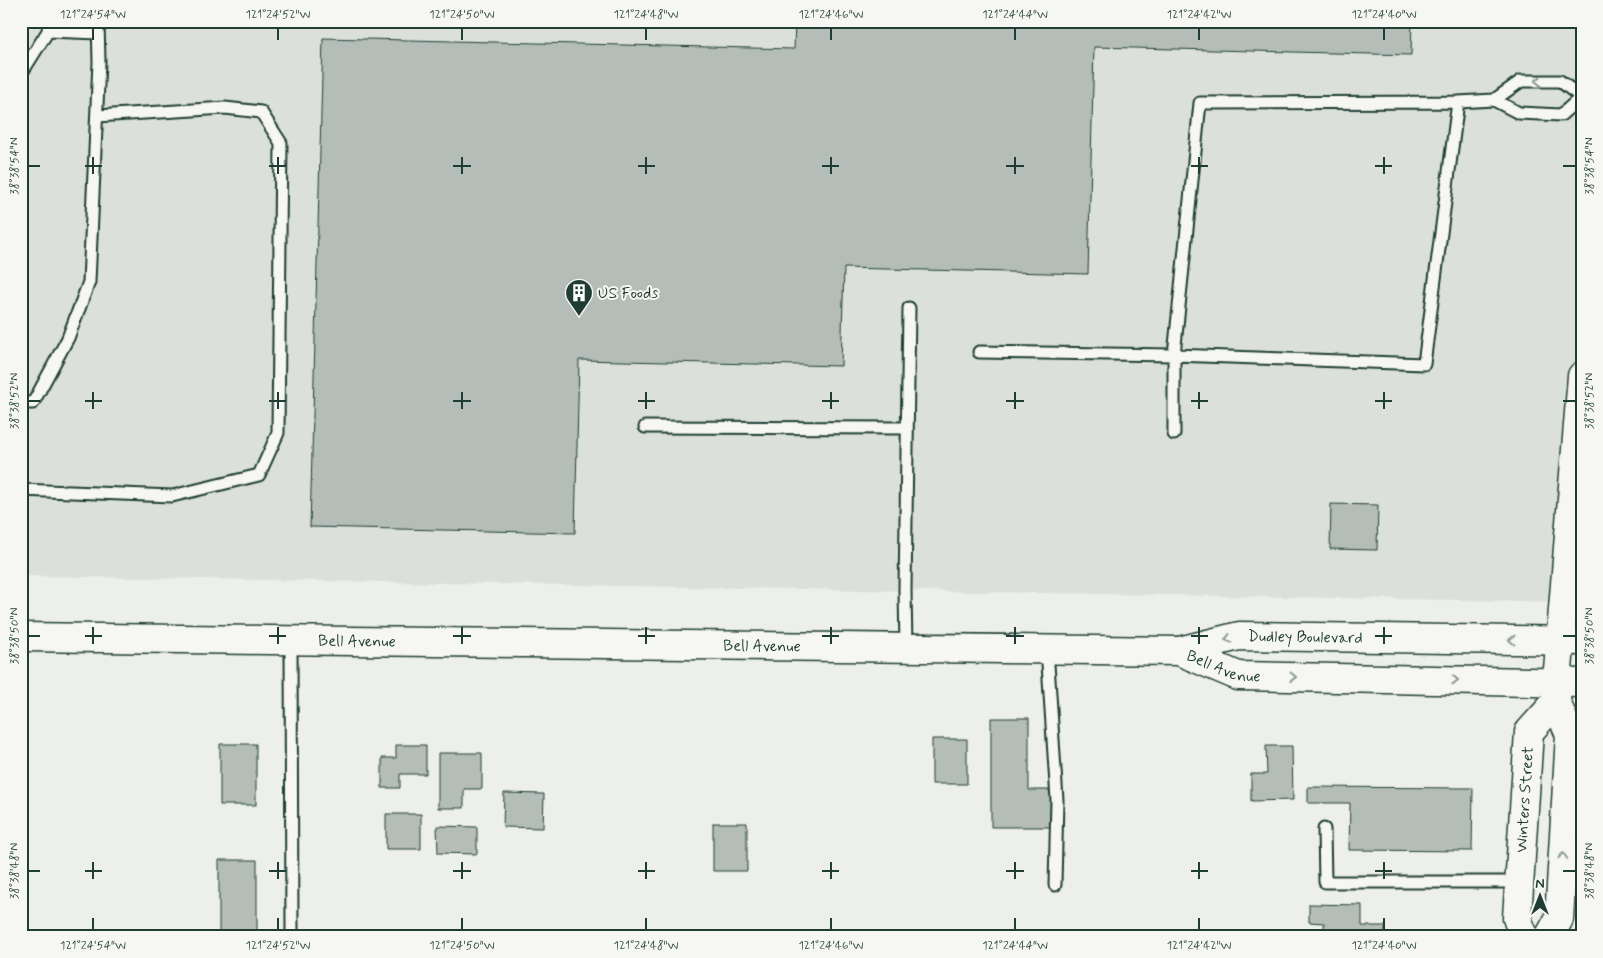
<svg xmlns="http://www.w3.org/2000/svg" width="1603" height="958" viewBox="0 0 1603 958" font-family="Mynerve,sans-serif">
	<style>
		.built { fill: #dce0db }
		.building { fill: #b4bdb8; stroke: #1f3d34 }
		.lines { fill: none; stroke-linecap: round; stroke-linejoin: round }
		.service-casing { stroke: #1f3d34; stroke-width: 15 }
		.tertiary-casing { stroke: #1f3d34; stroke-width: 31 }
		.secondary-casing { stroke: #1f3d34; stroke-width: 31 }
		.service { stroke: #f6f6f2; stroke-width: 11 }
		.tertiary { stroke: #f6f6f2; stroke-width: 28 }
		.secondary { stroke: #f6f6f2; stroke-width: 28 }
		.oneway { stroke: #8a9a93 }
		.ticks { fill: none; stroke: #1f3d34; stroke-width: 2 }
		.labels { text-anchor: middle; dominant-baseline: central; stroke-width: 4; stroke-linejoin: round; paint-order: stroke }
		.poi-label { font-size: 16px; fill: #1f3d34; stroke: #f6f6f2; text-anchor: start }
		.street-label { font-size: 16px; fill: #1f3d34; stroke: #f6f6f2 }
		.neatline { fill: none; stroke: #1f3d34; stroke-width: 2 }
		.ticks-label { font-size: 12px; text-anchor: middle; fill: #1f3d34 }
	</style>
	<rect width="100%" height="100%" fill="#edefea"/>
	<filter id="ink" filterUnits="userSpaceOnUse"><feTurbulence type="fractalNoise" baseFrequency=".02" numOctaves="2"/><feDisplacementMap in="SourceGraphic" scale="10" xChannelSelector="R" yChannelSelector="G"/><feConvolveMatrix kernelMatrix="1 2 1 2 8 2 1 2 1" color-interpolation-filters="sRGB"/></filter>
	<g filter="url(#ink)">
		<path class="built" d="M21,21H1582V602L21,576Z"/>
		<path class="building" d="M795,21H1412L1411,55L1094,47L1088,274L844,268L841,366L579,360L575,533L310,527L323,38L794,49Z
			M1331,504L1378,505L1377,550L1330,549Z
			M991,718H1029V790H1051V827H991Z
			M932,739H967V784H932Z
			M220,744H256V805H220Z
			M396,745H426V774H400V788H382V758H396Z
			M1266,746H1292L1293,800L1251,801V774H1267Z
			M438,753H482V789H464V808H438Z
			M1308,787L1473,788L1472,851L1349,850L1350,803H1308Z
			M504,793L544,794L543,828L503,827Z
			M386,814H421V849H386Z
			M713,823H747V871H713Z
			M437,826L477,827V854L438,853Z
			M219,860H257V937H219Z
			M1309,904L1362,905V926H1385V937H1324V923L1309,922Z"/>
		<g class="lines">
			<defs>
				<path id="service" d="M48,31L98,33
					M21,74L48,31L49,21
					M1494,100L1519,113L1561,115L1580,98
					M979,352L1174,355L1424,364L1458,102
					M21,403H33L68,338L89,282L99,62L98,21
					M645,427L907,428
					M1174,434V355L1200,103L1458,102L1494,100L1521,81H1560L1582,98
					M21,490L172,496L259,475L278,433L281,143L261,112L225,108L97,116
					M291,641L292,937
					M906,648L905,590L909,308
					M1047,649L1057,800L1055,885
					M1324,829L1325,882H1519"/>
				<path id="tertiary" d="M1557,682L1582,376"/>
				<g id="secondary">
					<path id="s1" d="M21,637L1179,651L1238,676L1582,683"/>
					<path id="s2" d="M1179,651L1239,636L1582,641"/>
					<path id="s3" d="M1524,937L1517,918L1529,732L1556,702"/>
					<path d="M1549,937L1559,919L1570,735L1556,702L1557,682"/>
				</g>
			</defs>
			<use href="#service" class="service-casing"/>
			<use href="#tertiary" class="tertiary-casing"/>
			<use href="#secondary" class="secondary-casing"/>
			<use href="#service" class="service"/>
			<use href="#tertiary" class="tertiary"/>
			<use href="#secondary" class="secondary"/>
		</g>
		<defs><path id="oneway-chevron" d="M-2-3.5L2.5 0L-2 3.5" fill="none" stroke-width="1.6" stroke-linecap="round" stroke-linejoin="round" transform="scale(1.25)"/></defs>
		<g class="oneway">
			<use href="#oneway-chevron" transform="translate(1538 81) rotate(180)"/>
			<use href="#oneway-chevron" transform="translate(1228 639) rotate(166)"/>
			<use href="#oneway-chevron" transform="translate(1512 640) rotate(-179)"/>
			<use href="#oneway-chevron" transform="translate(1293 677) rotate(1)"/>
			<use href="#oneway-chevron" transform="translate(1455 680) rotate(1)"/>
			<use href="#oneway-chevron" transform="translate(1563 856) rotate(-86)"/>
		</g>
	</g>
	<path class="ticks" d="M93,28V40M278,28V40M462,28V40M646,28V40M831,28V40M1015,28V40M1199,28V40M1384,28V40M93,157V174M278,157V174M462,157V174M646,157V174M831,157V174M1015,157V174M1199,157V174M1384,157V174M28,166H40M85,166H102M269,166H286M453,166H471M638,166H655M822,166H839M1006,166H1024M1191,166H1208M1375,166H1392M1563,166H1576M93,392V409M278,392V409M462,392V409M646,392V409M831,392V409M1015,392V409M1199,392V409M1384,392V409M28,401H40M85,401H102M269,401H286M453,401H471M638,401H655M822,401H839M1006,401H1024M1191,401H1208M1375,401H1392M1563,401H1576M93,627V644M278,627V644M462,627V644M646,627V644M831,627V644M1015,627V644M1199,627V644M1384,627V644M28,636H40M85,636H102M269,636H286M453,636H471M638,636H655M822,636H839M1006,636H1024M1191,636H1208M1375,636H1392M1563,636H1576M93,862V879M278,862V879M462,862V879M646,862V879M831,862V879M1015,862V879M1199,862V879M1384,862V879M28,871H40M85,871H102M269,871H286M453,871H471M638,871H655M822,871H839M1006,871H1024M1191,871H1208M1375,871H1392M1563,871H1576M93,918V930M278,918V930M462,918V930M646,918V930M831,918V930M1015,918V930M1199,918V930M1384,918V930"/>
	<defs>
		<symbol id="building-pin" viewBox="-11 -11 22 30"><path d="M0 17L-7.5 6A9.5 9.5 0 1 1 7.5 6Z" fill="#1f3d34" stroke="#f6f6f2"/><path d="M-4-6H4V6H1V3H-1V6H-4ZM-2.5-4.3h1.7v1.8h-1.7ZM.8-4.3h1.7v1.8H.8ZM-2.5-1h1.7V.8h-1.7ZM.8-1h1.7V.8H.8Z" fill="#fff"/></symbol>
	</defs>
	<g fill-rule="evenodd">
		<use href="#building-pin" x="563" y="277" width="32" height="43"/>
	</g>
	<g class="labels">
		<g class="poi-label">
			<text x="598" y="293">US Foods</text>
		</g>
		<g class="street-label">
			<text stroke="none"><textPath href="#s2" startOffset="128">Dudley Boulevard</textPath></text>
			<text stroke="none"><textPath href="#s1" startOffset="336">Bell Avenue</textPath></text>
			<text stroke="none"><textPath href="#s1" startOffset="741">Bell Avenue</textPath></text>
			<text stroke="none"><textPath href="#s1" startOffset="1206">Bell Avenue</textPath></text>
			<text stroke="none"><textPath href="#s3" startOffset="139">Winters Street</textPath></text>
		</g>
	</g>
	<rect width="1603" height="958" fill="none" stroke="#f6f6f2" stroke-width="55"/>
	<g transform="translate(1540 896)" stroke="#f6f6f2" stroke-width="4" paint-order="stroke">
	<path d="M0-4L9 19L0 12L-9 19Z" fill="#1f3d34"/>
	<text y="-8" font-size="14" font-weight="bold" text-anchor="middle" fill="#1f3d34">N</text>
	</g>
	<rect x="28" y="28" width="1548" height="902" class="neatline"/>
	<g class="ticks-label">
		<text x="93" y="18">121°24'54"W</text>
		<text x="278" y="18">121°24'52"W</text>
		<text x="462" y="18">121°24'50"W</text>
		<text x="646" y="18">121°24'48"W</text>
		<text x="831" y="18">121°24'46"W</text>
		<text x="1015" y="18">121°24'44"W</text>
		<text x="1199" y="18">121°24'42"W</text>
		<text x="1384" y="18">121°24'40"W</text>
		<text transform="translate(14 166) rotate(-90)" y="4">38°38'54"N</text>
		<text transform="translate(1589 166) rotate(-90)" y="4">38°38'54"N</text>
		<text transform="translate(14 401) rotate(-90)" y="4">38°38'52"N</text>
		<text transform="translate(1589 401) rotate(-90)" y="4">38°38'52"N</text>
		<text transform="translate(14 636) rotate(-90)" y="4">38°38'50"N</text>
		<text transform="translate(1589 636) rotate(-90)" y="4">38°38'50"N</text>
		<text transform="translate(14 871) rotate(-90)" y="4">38°38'48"N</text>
		<text transform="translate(1589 871) rotate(-90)" y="4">38°38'48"N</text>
		<text x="93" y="949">121°24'54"W</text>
		<text x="278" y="949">121°24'52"W</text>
		<text x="462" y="949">121°24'50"W</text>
		<text x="646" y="949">121°24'48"W</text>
		<text x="831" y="949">121°24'46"W</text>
		<text x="1015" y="949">121°24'44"W</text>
		<text x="1199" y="949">121°24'42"W</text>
		<text x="1384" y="949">121°24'40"W</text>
	</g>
</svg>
